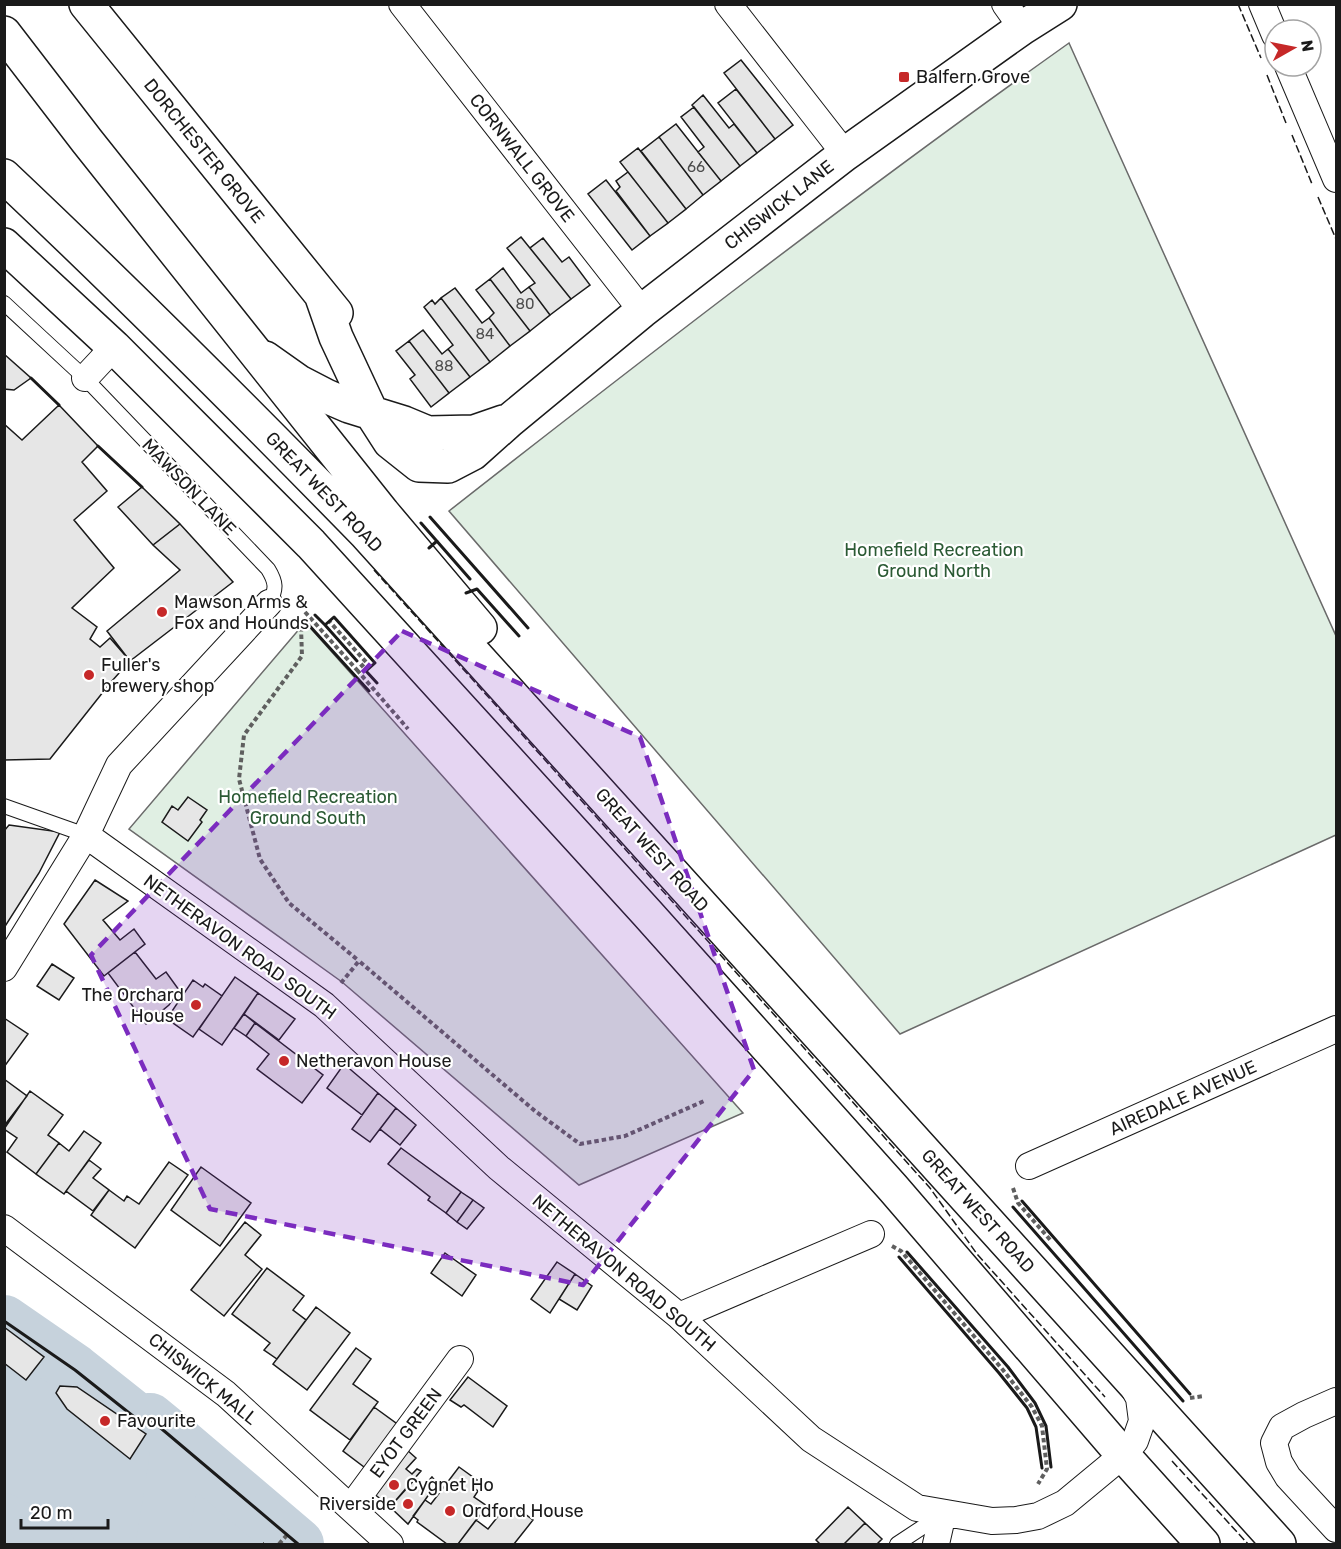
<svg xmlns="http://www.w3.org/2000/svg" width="1341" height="1549" viewBox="0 0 1341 1549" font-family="Rubik,sans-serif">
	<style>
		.green { fill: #e0efe3; stroke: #6a6a6a; stroke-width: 1.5 }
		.water { fill: #c6d2dc; stroke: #6a6a6a; stroke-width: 1.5 }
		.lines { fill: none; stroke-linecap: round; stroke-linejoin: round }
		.river { stroke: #c6d2dc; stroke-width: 52 }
		.building { fill: #e6e6e6; stroke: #1a1a1a; stroke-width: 1.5 }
		.service-casing { stroke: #1a1a1a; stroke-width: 16 }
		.minor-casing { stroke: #1a1a1a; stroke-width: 28 }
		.primary-casing { stroke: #1a1a1a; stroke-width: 36 }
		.trunk-casing { stroke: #1a1a1a; stroke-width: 36 }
		.path { stroke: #5f5f5f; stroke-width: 4; stroke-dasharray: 4.5 3; stroke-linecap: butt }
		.service { stroke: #fff; stroke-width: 14 }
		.minor { stroke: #fff; stroke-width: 26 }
		.primary { stroke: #fff; stroke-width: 33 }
		.trunk { stroke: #fff; stroke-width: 33 }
		.fence { stroke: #1a1a1a; stroke-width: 1.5; stroke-dasharray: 8 3; stroke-linecap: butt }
		.wall { stroke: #1a1a1a; stroke-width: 3 }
		.marked { fill: #7b2cbf; fill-opacity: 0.2; stroke: #7b2cbf; stroke-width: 4.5; stroke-dasharray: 12 8; stroke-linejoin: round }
		.poi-dot { fill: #c62828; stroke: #fff; stroke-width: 2 }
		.labels { text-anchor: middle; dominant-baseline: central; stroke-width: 4.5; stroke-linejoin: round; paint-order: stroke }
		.number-label { font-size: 15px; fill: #4d4d4d }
		.poi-label { font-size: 18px; fill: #1a1a1a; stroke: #fff; text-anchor: start }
		.street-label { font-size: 18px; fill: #1a1a1a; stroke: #fff }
		.park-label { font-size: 18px; fill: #2b5a34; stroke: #fff }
	</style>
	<rect width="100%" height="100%" fill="#fff"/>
	<path class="green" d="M1069,43L1336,636V835L900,1034L449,511C653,351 858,193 1069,43Z
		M306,623L743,1113L579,1185L342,982L129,829L301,627Z
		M4,1519L48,1544H5Z"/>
	<path class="water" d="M5,1321L75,1370L138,1420L150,1419L298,1544H48L5,1519Z"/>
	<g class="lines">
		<path class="river" d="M4,1321L75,1370L138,1420L150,1419L178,1442L162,1544
			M174,1469L178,1442L298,1544
			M4,1519L48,1544"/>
	</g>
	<path class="building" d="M741,60L793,125L775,139L724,73Z
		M736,89L775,139L757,153L718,103Z
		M703,95L729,128L734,124L757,153L740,166L692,105Z
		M694,107L740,166L721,181L698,152L704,147L681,117Z
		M676,124L721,181L703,195L659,137Z
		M659,137L703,195L686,209L641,151Z
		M638,148L686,209L668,223L620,162Z
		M628,172L668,223L650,236L616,191L620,187L616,181Z
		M606,180L650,236L632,250L588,194Z
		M521,237L571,299L550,315L529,287L535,283L507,248Z
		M543,238L562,262L569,257L590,285L571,299L530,248Z
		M503,268L521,293L529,287L550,315L530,331L490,279Z
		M490,279L530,331L510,346L489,318L494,313L476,290Z
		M455,288L482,323L489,318L510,346L490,362L441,298Z
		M441,298L490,362L470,377L448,349L453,345L424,307L432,300L435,304Z
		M423,330L442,354L448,349L470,377L449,393L409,341Z
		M409,341L449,393L431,407L410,379L415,375L396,351Z
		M4,354L31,378L14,390L4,389Z
		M59,405L98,446L82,462L107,491L74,520L114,568L72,608L97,627L90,639L100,647L110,638L130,661L111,682L50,759L4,760V424L22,440Z
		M142,487L180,524L153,545L118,507Z
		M180,524L233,582L130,661L107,631L180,570L153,545Z
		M188,797L207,810L200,820L202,822L188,841L162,822L172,806L178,810Z
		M9,825L60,832L39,873L4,928V831Z
		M95,880L128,901L103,920L120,940L134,929L145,944L104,976L64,924Z
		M135,952L156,979L166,972L179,990L169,1005L146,1024L108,973Z
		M52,964L74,978L59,1000L37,986Z
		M235,977L258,993L222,1045L199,1029Z
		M193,980L203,987L205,984L222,996L193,1037L173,1023L176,1019L170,1014Z
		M258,993L295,1019L279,1040L244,1014Z
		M244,1014L255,1023L246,1036L234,1028Z
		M4,1018L28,1034L4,1067Z
		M255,1023L323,1075L302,1103L257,1069L269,1054L246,1036Z
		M344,1064L378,1093L362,1115L327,1088Z
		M4,1079L27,1096L4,1126Z
		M30,1091L63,1115L48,1135L59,1143L36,1174L7,1152L17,1138L4,1129Z
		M378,1093L396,1108L370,1142L352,1129Z
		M396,1108L416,1125L400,1145L380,1129Z
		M84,1131L101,1143L64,1194L36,1174L59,1143L69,1151Z
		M401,1148L461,1192L446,1213L428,1200L430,1197L388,1164Z
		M89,1160L101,1169L93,1178L109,1190L93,1211L66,1191Z
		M169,1162L188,1175L135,1248L91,1215L109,1190L124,1201L127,1196L139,1204Z
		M201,1167L251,1203L220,1246L171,1210Z
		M461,1192L473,1200L457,1222L446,1213Z
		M473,1200L484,1208L467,1229L457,1222Z
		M245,1222L261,1235L245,1255L262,1269L224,1316L191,1290Z
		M445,1253L476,1275L462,1296L431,1273Z
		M557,1262L575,1274L550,1313L531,1299Z
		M267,1268L304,1296L293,1310L306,1320L277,1359L264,1350L270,1343L232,1314Z
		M575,1274L592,1286L577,1310L559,1299Z
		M316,1307L350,1333L307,1390L273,1364Z
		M4,1327L44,1357L26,1380L4,1363Z
		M356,1348L371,1359L353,1384L378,1402L350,1440L310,1410Z
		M468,1377L507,1406L493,1427L464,1405L461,1407L450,1400Z
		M60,1386L77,1387L146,1434L130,1459L67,1409L56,1393Z
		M374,1407L400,1426L368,1470L343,1451Z
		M407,1450L416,1458L406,1469L412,1474L417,1469L421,1471L390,1507L372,1492Z
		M459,1467L477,1480L473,1487L478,1491L474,1497L487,1506L458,1544H447L417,1522L418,1520L413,1516L425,1500L431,1504Z
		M432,1477L437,1483L408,1524L390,1507L416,1478L425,1485Z
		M514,1506L533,1520L514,1544H458L476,1520L488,1529L503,1510L508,1514Z
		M848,1507L865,1523L844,1544H820L816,1540Z
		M865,1523L882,1539L877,1544H844Z"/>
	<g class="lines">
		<defs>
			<path id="service" d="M4,303L85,378L268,569C276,582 277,589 269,603
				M4,806L86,835
				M897,1544L941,1515"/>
			<path id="minor" d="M402,4L642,311
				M728,4L845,154
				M1005,4L1022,28
				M1262,4L1275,35
				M1288,66L1336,179
				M85,378L114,347
				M86,835L324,1005L499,1168L679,1316L811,1439L917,1508L992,1521L1016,1520L1038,1516L1065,1503L1123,1455L1135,1441L1142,1421L1139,1398L1132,1385
				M4,968L86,835L119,765L269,603
				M1029,1166L1336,1029
				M4,1228L226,1394L390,1544
				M679,1316L871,1234
				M1336,1401L1304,1415L1282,1427L1274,1443L1279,1462L1288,1477L1336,1529
				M351,1507L460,1359
				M936,1544L943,1513"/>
			<path id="primary" d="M86,4L336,313
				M322,297L336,337L372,414L390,442L419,465L448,466L473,453L510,420L642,311L845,154L1022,28L1060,4
				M265,358L299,382L326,396L349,406L404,423L428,433L474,432L503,422"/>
			<path id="trunk" d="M4,33L87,141L383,513L480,628
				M4,176C128,293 247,412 365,533L1279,1544
				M4,245L114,347L311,544L647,913L893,1188L1123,1455L1203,1544"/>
		</defs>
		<use href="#service" class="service-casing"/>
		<use href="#minor" class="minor-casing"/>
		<use href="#primary" class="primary-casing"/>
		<use href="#trunk" class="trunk-casing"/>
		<path class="path" d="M305,612L357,670L366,662L329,621
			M301,627L302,656L244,735L239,779L260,859L289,903L359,961
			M357,670L408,729
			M341,983L359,961L535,1111L580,1144L625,1136L704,1101
			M1013,1188L1018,1203L1052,1242
			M892,1246L901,1251L1003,1370L1032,1407L1042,1426L1047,1469L1038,1484
			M1190,1398L1204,1396
			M263,1544H264
			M279,1544L287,1535"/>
		<use href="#service" class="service"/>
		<use href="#minor" class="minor"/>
		<use href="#primary" class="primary"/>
		<use href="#trunk" class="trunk"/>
		<path class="fence" d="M1238,4L1261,58
			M1267,75L1286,123
			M1292,135L1312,184
			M1318,197L1336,239
			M374,570L930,1188L977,1254L1105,1397
			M1172,1461L1248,1544"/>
		<path class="wall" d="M31,378L59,405
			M98,446L142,487
			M430,517L528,628
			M421,523L470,579
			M429,548L437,541
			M466,593L477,589L519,636
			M315,615L325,625L334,617L375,663L366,671L377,683
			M307,623L369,691
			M325,625L357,661
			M1022,1201L1190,1394
			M1013,1207L1183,1401
			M907,1252L1008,1367L1035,1403L1046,1426L1051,1467
			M899,1257L999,1373L1027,1408L1036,1427L1042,1468
			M4,1321L75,1370L138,1420L150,1419L298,1544"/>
	</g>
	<path class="marked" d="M402,631L640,737L754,1070L583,1285L210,1209L91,955Z"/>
	<g class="poi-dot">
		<rect x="898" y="71" width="12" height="12" rx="3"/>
		<circle cx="162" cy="612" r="6"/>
		<circle cx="89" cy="675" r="6"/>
		<circle cx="196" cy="1005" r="6"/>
		<circle cx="284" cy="1061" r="6"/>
		<circle cx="105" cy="1421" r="6"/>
		<circle cx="394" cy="1485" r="6"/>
		<circle cx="408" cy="1504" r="6"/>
		<circle cx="450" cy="1511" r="6"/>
	</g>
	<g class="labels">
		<g class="number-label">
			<text x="696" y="167">66</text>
			<text x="525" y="304">80</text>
			<text x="485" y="334">84</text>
			<text x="444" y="366">88</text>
		</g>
		<g class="poi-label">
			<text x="916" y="77">Balfern Grove</text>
			<text x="174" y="602">Mawson Arms &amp;<tspan x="174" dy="21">Fox and Hounds</tspan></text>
			<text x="101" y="665">Fuller's<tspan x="101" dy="21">brewery shop</tspan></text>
			<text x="184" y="995" text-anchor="end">The Orchard<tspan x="184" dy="21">House</tspan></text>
			<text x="296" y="1061">Netheravon House</text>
			<text x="117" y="1421">Favourite</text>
			<text x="406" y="1485">Cygnet Ho</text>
			<text x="396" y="1504" text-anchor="end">Riverside</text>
			<text x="462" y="1511">Ordford House</text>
		</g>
		<g class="street-label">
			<text transform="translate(204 151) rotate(51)">DORCHESTER GROVE</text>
			<text transform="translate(522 158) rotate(52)">CORNWALL GROVE</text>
			<text transform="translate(779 205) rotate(-38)">CHISWICK LANE</text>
			<text transform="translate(189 487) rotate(46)">MAWSON LANE</text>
			<text transform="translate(324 492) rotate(46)">GREAT WEST ROAD</text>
			<text transform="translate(652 850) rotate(48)">GREAT WEST ROAD</text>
			<text transform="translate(240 947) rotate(36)">NETHERAVON ROAD SOUTH</text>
			<text transform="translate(1183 1098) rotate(-24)">AIREDALE AVENUE</text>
			<text transform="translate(978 1211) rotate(48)">GREAT WEST ROAD</text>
			<text transform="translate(624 1273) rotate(40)">NETHERAVON ROAD SOUTH</text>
			<text transform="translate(203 1379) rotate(39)">CHISWICK MALL</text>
			<text transform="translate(406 1433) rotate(-53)">EYOT GREEN</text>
		</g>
		<g class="park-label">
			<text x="934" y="550">Homefield Recreation<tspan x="934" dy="21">Ground North</tspan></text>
			<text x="308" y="797">Homefield Recreation<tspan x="308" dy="21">Ground South</tspan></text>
		</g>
	</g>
	<rect width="1341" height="1549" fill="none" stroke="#1a1a1a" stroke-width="12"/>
	<g transform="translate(1293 48) rotate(81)"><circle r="28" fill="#ffffff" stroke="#a3a3a3" stroke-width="1.5"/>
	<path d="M0-4.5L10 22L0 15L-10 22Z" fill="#c62828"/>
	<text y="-9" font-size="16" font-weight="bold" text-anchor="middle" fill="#1a1a1a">N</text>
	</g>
	<path d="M21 1519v9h87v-9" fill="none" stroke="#1a1a1a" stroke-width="3"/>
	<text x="30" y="1519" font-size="18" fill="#1a1a1a" stroke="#ffffff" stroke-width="4.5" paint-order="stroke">20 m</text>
</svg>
